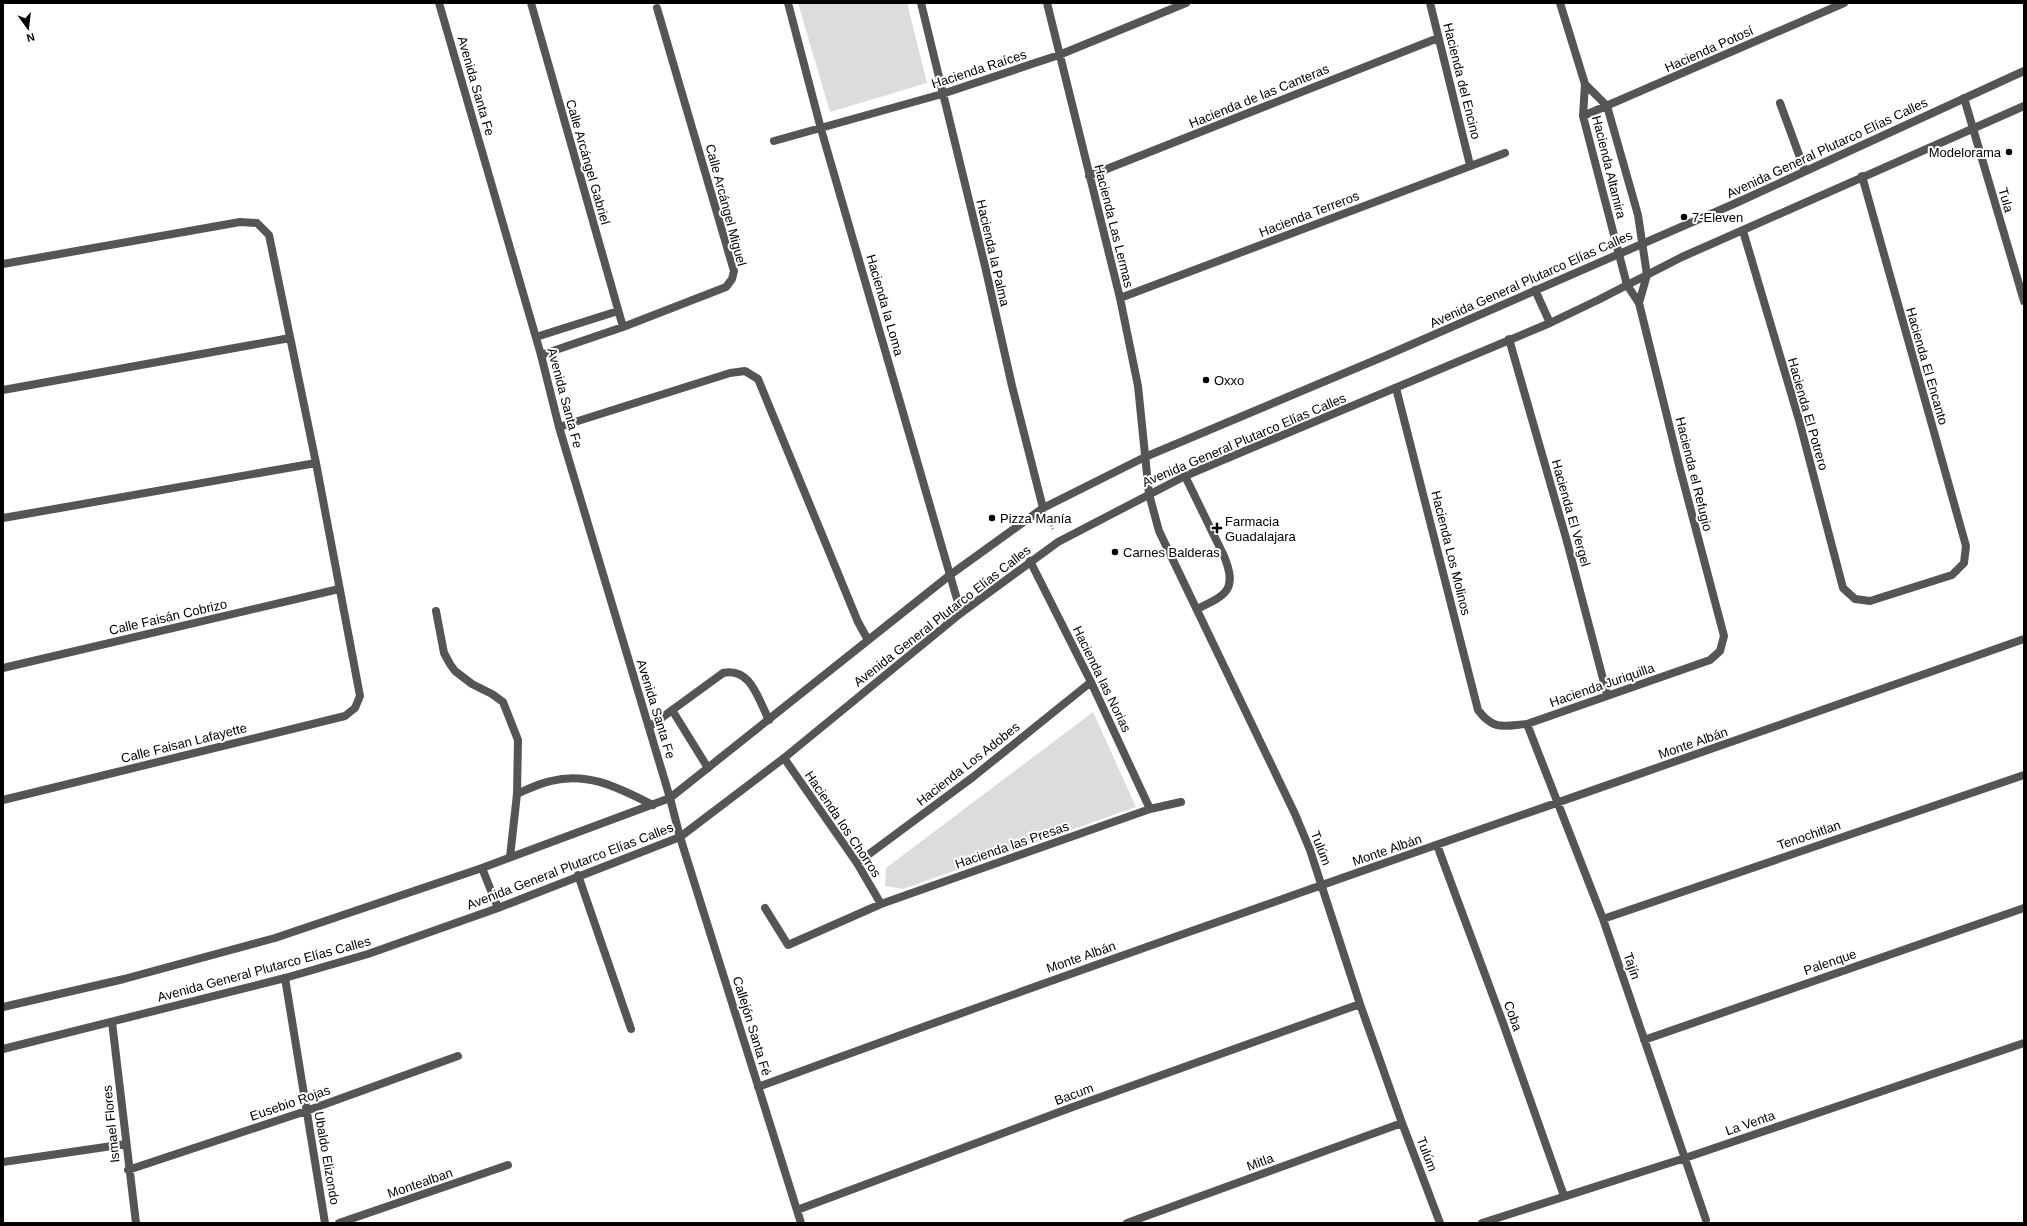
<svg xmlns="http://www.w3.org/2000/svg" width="2027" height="1226" viewBox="0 0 2027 1226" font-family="Helvetica,sans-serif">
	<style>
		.park { fill: #dcdcdc }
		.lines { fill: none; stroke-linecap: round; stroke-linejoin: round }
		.path { stroke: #777; stroke-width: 2.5; stroke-dasharray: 1 2; stroke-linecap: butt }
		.service { stroke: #555; stroke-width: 8 }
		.minor { stroke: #555; stroke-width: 8 }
		.tertiary { stroke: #555; stroke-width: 8 }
		.poi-dot { fill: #000; stroke: #fff; stroke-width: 1.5 }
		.labels { text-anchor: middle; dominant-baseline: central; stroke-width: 4; stroke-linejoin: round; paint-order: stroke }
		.street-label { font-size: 13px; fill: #000; stroke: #fff }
		.poi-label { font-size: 13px; fill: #000; stroke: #fff; text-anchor: start }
	</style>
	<rect width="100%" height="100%" fill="#fff"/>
	<path class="park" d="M798,3H907L927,83L830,112Z
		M1093,712L1136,807L903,889L885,886L886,868Z"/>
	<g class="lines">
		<path class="path" d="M1049,520L1053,530"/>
		<path class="service" d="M1780,103L1805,171
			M559,427L730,373L745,371L758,379L858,622L868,640
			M1185,476L1224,556C1238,590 1226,595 1197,609
			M436,611L444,653L450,664L455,671L472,684L492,694L503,702L518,740L517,794L510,857
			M672,710L708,768
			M649,727L723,673C751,667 758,699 769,720
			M517,794C528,789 540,783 551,781C589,771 620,789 653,805
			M578,875L631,1029"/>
		<path class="minor" d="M531,3L623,327
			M788,3L821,129L961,613
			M921,3L985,266L1012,386L1043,508
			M1047,3L1120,298L1138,386L1149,494L1159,531L1295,814L1310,850L1360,1004L1402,1123L1440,1223
			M1430,3L1470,165
			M1585,84L1607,106L1638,215L1647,275L1639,303
			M1964,98L2024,301
			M1583,116L1844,3
			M774,141L942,94L1059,55L1186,3
			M1089,176L1438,38
			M1743,231L1799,420L1843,588L1855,599L1870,601L1952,575L1964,563L1966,546L1862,176
			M3,264L240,222L257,223L269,235L316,463L360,696L355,708L345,716L3,800
			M1120,298L1505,153
			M536,337L618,311
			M1509,339L1566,538L1607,694
			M541,355L623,327L726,287L732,279L734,271L657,8
			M1396,388L1478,710C1494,731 1503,726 1527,724L1710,660L1720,651L1724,636L1680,469L1639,303L1627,285L1583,116L1585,84L1560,3
			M3,390L290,338
			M3,518L316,463
			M1030,561L1091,682L1150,809
			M3,668L339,589
			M1527,724L1603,919L1706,1220
			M784,758L857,863L881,904
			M680,837L801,1223
			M1437,845L1503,1023L1564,1196
			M857,863L973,777L1091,682
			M765,908L788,945L881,904L1150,809L1181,802
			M1603,919L2024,775
			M285,978L325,1223
			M112,1022L136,1223
			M1644,1040L2024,908
			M758,1087C1178,933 1602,788 2024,639
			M3,1162L126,1144
			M128,1170L306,1111L458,1056
			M797,1210L1070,1108L1360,1004
			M339,1223L508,1165
			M1127,1223L1402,1123
			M1482,1223L1685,1158L2024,1043"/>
		<path class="tertiary" d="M439,3L541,355L559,427L670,798L680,837
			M1535,290L1550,323
			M482,868L498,908
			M3,1007L124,979L275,938L482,868L670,798L950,575L1043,508L1145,457L1385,356L1736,203L2024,71
			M3,1049L285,978L368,954L498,908L680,837L784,758L961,613L1058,542L1185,476L1550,323L1598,300L1682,257L2024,106"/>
	</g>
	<g class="poi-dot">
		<circle cx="2009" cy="152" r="4"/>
		<circle cx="1684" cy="217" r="4"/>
		<circle cx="1206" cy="380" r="4"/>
		<circle cx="992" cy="518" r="4"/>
		<path d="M1215 522h4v4h4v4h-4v4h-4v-4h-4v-4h4z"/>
		<circle cx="1115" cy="552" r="4"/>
	</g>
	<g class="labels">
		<g class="street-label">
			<text transform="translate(1709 49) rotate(-24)">Hacienda Potosí</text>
			<text transform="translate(979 69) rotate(-18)">Hacienda Raíces</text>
			<text transform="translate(1462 81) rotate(76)">Hacienda del Encino</text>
			<text transform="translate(476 86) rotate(74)">Avenida Santa Fe</text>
			<text transform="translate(1259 96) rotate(-22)">Hacienda de las Canteras</text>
			<text transform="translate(1827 148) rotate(-25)">Avenida General Plutarco Elías Calles</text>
			<text transform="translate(588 162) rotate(74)">Calle Arcángel Gabriel</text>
			<text transform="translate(1609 167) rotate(76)">Hacienda Altamira</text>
			<text transform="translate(2006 200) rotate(74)">Tula</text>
			<text transform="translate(726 205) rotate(75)">Calle Arcángel Miguel</text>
			<text transform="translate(1309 214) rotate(-21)">Hacienda Terreros</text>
			<text transform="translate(1114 226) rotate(76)">Hacienda Las Lermas</text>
			<text transform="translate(993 253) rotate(77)">Hacienda la Palma</text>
			<text transform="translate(1531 279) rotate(-24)">Avenida General Plutarco Elías Calles</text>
			<text transform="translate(885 305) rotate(74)">Hacienda la Loma</text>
			<text transform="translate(1927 366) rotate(74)">Hacienda El Encanto</text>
			<text transform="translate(565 398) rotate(75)">Avenida Santa Fe</text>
			<text transform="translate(1808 414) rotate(74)">Hacienda El Potrero</text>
			<text transform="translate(1244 440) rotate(-23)">Avenida General Plutarco Elías Calles</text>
			<text transform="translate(1694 474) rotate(76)">Hacienda el Refugio</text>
			<text transform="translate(1571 513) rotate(74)">Hacienda El Vergel</text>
			<text transform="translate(1451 553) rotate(76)">Hacienda Los Molinos</text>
			<text transform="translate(942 616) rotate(-38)">Avenida General Plutarco Elías Calles</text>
			<text transform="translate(168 617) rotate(-13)">Calle Faisán Cobrizo</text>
			<text transform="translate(1102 679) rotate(64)">Hacienda las Norias</text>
			<text transform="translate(1602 685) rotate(-19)">Hacienda Juriquilla</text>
			<text transform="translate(656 709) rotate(73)">Avenida Santa Fe</text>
			<text transform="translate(184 743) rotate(-14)">Calle Faisan Lafayette</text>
			<text transform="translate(1693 743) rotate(-19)">Monte Albán</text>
			<text transform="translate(968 764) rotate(-38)">Hacienda Los Adobes</text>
			<text transform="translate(843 824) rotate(56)">Hacienda los Chorros</text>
			<text transform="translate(1809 835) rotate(-19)">Tenochitlan</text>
			<text transform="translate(1012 845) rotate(-19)">Hacienda las Presas</text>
			<text transform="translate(1321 848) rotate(69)">Tulúm</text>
			<text transform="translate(1387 850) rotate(-19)">Monte Albán</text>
			<text transform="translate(570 866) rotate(-21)">Avenida General Plutarco Elías Calles</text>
			<text transform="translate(1081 957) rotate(-19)">Monte Albán</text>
			<text transform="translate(1830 962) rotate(-19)">Palenque</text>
			<text transform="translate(1632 966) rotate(71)">Tajín</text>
			<text transform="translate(264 969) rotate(-15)">Avenida General Plutarco Elías Calles</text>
			<text transform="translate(1513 1016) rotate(70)">Coba</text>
			<text transform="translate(752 1026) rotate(73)">Callejón Santa Fé</text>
			<text transform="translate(1074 1094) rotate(-20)">Bacum</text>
			<text transform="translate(290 1103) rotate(-19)">Eusebio Rojas</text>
			<text transform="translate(1750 1123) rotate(-19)">La Venta</text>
			<text transform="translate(111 1124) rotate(-96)">Ismael Flores</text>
			<text transform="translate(1427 1154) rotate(69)">Tulúm</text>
			<text transform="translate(327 1158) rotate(80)">Ubaldo Elizondo</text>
			<text transform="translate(1260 1162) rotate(-20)">Mitla</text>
			<text transform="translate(420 1183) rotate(-19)">Montealban</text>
		</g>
		<g class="poi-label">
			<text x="2001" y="152" text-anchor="end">Modelorama</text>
			<text x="1692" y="217">7-Eleven</text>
			<text x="1214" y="380">Oxxo</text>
			<text x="1000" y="518">Pizza Manía</text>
			<text x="1225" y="521">Farmacia<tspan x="1225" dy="15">Guadalajara</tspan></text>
			<text x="1123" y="552">Carnes Balderas</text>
		</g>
	</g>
	<rect width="2027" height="1226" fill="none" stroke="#000000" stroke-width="8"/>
	<g transform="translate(28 28) rotate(165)" stroke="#ffffff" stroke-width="3" paint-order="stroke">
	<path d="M0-3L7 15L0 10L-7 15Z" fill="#000000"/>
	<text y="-6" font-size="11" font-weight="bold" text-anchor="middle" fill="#000000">N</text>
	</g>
</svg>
